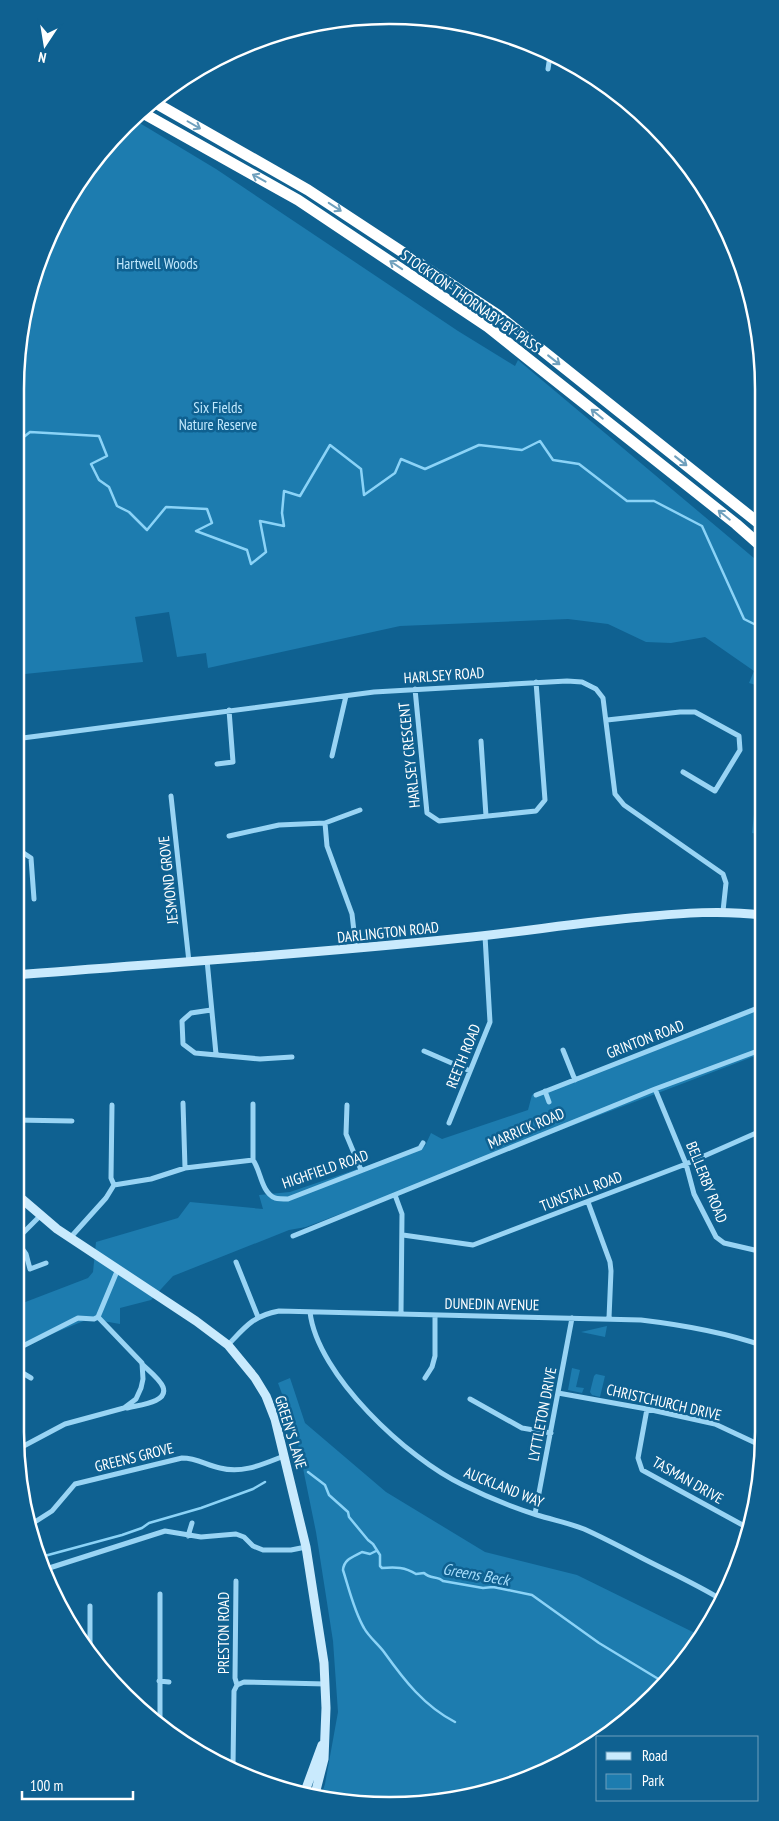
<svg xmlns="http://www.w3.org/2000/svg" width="779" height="1821" viewBox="0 0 779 1821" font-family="'PT Sans Narrow',sans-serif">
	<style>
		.green { fill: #1d7caf }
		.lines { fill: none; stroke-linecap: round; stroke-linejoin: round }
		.stream { stroke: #8bd3f7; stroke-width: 2.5 }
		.street { stroke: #99d4f4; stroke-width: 5 }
		.secondary { stroke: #c9eafd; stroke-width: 9 }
		.highway { stroke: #fff; stroke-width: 11 }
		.oneway { stroke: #6fa0bd }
		.labels { text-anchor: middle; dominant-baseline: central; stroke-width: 5; stroke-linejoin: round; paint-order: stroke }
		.park-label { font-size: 15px; fill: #c1e9fe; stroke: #0f6191 }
		.street-label { font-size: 15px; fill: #fff; stroke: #0f6191 }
		.water-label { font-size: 16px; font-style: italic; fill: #a5ddfb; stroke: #0f6191 }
		.rim { fill: none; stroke: #fff; stroke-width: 2.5 }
	</style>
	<rect width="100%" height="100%" fill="#0f6191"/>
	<path class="green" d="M133,119L216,169L458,331L515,366L518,360L761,564L762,687L749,683L754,671L705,637L671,643L646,642L608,624L568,619L400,626L208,668L206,653L177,657L169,612L135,617L143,662L15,675V389L35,269L65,202L108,142Z
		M762,806V835L752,833L754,814Z
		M763,1003V1053L306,1227L289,1230L173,1276L151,1300L120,1308V1324L86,1318V1320L15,1349V1306L88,1278L93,1272L96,1242L178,1218L190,1202L263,1209L259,1195L290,1192L425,1146L431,1133L442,1139L528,1110L532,1095Z
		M607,1326L605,1337L581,1332Z
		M572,1368L580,1370L576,1387L584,1388L582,1393L568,1390Z
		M596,1374L605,1376L600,1397L592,1395L590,1392L594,1376Z
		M290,1378L305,1423L386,1492L485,1552L577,1575L701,1636L671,1678L576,1756L462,1799L389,1806L320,1799L325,1784L338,1712L333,1641L316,1532L295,1429L278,1383Z"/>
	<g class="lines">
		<path class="stream" d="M15,444L30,432L99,436L107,456L91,464L99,480L109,487L117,506L129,512L147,530L166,507L207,509L212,523L196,531L247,550L251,564L266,552L260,521L284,526L282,513L284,491L300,496L330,445L361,469L364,495L395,473L401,459L425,469L479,445L522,450L540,441L553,460L579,464L627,501H654L702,526L744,619L762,628
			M308,1472L325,1485L329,1495L348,1512L349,1517L368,1540L373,1544L380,1555V1566L382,1568C396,1567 405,1567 416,1574L424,1573C430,1579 438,1576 443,1581L483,1588L493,1587L532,1595L599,1643L665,1683
			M376,1551L370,1554L362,1552C353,1557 344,1559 343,1570C349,1589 354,1611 364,1628C369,1637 378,1644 384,1652C404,1680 424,1706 455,1722
			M37,1558L122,1535L142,1528L149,1523L201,1508L253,1489L265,1482"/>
		<path class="street" d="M548,69L550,56
			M415,689L427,813L439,821L536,811L545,800L536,682
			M607,720L680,712H695L739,736L740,750L715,791L683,772
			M15,739L374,692L567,681L582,682L596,689L603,698L615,794L624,805L723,874L726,883L723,911
			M481,741L486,816
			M332,756L346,696
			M217,764L233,762L229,710
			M171,796L189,962
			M325,823L360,810
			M229,836L279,825L325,823L327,846L352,914L356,949
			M15,853L22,852L31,858L34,899
			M207,960L216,1054
			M211,1010L191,1013L182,1021L183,1044L195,1053L260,1059L292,1057
			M563,1050L575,1080
			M424,1051L470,1071
			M655,1089L686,1164L694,1194L716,1237L724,1243L763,1252
			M545,1091L549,1102
			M536,1095L763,1006
			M183,1103L185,1168
			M253,1104V1160
			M112,1105L111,1178L114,1185
			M347,1105L346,1134L361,1170
			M15,1120L72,1121
			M449,1123L490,1022L485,936
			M253,1160C261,1171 261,1192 275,1198C279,1199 284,1199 288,1199L420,1148L423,1143
			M395,1195L402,1214L401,1314
			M588,1202L610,1262L611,1271L609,1318
			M40,1216L16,1240L26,1254L30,1269L46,1263
			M403,1235L473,1245L686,1164L763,1130
			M293,1236L655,1089L763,1049
			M70,1238L106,1198L114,1185L151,1179L185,1168L253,1160
			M236,1262L258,1317
			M310,1312C317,1375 408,1459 463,1485C487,1497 512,1507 537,1515C553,1520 569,1523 584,1529C604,1538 623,1548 642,1558C669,1572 696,1584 722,1600
			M228,1345C246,1326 253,1316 279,1311L641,1320C683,1325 724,1332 764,1346
			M15,1350L78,1318L94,1319L98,1317L118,1269
			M15,1361L21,1372L31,1378
			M425,1378L432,1367L435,1356V1315
			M558,1393L647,1409L715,1424L762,1446
			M470,1399L522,1428L551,1433
			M127,1408C137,1405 169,1403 163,1387C160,1379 148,1370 142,1364
			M647,1409L638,1458L642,1470L748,1528
			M18,1449L65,1424L124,1408L136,1399L141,1388L143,1379L142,1363L98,1317
			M535,1514L572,1318
			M30,1525L52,1511L75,1484L182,1458C197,1458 206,1465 220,1468C243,1474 263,1464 284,1456
			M188,1536L192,1523
			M43,1570L165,1531L201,1537L236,1534L244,1537L253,1546L263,1550H291L306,1547
			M90,1653V1606
			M159,1681L169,1682
			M237,1685L244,1682L326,1684
			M160,1721V1594
			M233,1767L234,1691L237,1685L235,1678L236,1581"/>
		<path class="secondary" d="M15,975C164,963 313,954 462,938C522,932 582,922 642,917C683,913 722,910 762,915
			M15,1193L57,1229L196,1321L228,1345L255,1378L266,1396L275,1419L306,1547L324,1663L326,1708L324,1759L314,1798
			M304,1794L322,1745"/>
		<path class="highway" d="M152,101L308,190L498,315L761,525
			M141,112L298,200L488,327L736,524L761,546"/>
	</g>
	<defs><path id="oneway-shaft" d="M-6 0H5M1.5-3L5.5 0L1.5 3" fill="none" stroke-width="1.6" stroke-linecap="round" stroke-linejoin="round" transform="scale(1.25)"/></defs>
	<g class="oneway">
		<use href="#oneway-shaft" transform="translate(194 125) rotate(30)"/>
		<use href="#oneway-shaft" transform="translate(259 178) rotate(-151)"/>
		<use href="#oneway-shaft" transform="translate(335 207) rotate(33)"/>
		<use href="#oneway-shaft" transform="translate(396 265) rotate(-146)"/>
		<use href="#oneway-shaft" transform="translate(554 360) rotate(38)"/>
		<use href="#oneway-shaft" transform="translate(597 414) rotate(-141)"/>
		<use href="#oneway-shaft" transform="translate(681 461) rotate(38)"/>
		<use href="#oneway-shaft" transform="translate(724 515) rotate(-141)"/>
	</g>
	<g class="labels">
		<g class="park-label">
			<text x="157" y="263">Hartwell Woods</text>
			<text x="218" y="407">Six Fields<tspan x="218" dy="17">Nature Reserve</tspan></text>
		</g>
		<g class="street-label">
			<text transform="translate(471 301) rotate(35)">STOCKTON-THORNABY BY-PASS</text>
			<text transform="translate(444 675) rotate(-4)">HARLSEY ROAD</text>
			<text transform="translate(409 755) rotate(-96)">HARLSEY CRESCENT</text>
			<text transform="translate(168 880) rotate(-96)">JESMOND GROVE</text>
			<text transform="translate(388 932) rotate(-6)">DARLINGTON ROAD</text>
			<text transform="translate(645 1039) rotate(-21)">GRINTON ROAD</text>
			<text transform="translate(463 1056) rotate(-68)">REETH ROAD</text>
			<text transform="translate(526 1128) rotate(-23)">MARRICK ROAD</text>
			<text transform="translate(325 1169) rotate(-19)">HIGHFIELD ROAD</text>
			<text transform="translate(707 1182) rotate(68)">BELLERBY ROAD</text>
			<text transform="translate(581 1191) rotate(-21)">TUNSTALL ROAD</text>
			<text transform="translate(492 1304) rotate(1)">DUNEDIN AVENUE</text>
			<text transform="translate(664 1402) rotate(13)">CHRISTCHURCH DRIVE</text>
			<text transform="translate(542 1414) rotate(-79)">LYTTLETON DRIVE</text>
			<text transform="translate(291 1432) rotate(73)">GREEN'S LANE</text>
			<text transform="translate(134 1457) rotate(-14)">GREENS GROVE</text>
			<text transform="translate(688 1480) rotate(30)">TASMAN DRIVE</text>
			<text transform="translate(504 1487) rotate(22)">AUCKLAND WAY</text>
			<text transform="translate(223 1633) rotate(-90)">PRESTON ROAD</text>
		</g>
		<g class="water-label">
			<text transform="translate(476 1574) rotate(10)">Greens Beck</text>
		</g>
	</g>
	<path d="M0 0H779V1821H0ZM389 24H390A365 365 0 0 1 755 389V1432A365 365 0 0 1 390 1797H389A365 365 0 0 1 24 1432V389A365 365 0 0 1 389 24Z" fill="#0f6191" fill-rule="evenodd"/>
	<path class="rim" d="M389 24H390A365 365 0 0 1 755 389V1432A365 365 0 0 1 390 1797H389A365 365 0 0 1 24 1432V389A365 365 0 0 1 389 24Z"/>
	<rect x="596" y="1736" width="162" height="65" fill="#0f6191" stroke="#6fa0bd"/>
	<rect x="606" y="1752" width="25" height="8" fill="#c9eafd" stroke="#6fa0bd"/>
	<text x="642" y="1761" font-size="15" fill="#ffffff">Road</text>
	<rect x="606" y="1774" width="25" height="15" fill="#1d7caf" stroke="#6fa0bd"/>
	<text x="642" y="1786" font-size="15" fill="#ffffff">Park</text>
	<g transform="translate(45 45) rotate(192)" stroke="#0f6191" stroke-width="4" paint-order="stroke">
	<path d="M0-4L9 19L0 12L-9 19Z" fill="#ffffff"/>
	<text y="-8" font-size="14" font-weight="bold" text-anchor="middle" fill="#ffffff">N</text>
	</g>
	<path d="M22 1791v8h111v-8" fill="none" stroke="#ffffff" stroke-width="2.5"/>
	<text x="30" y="1791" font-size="15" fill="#ffffff" stroke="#0f6191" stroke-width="4" paint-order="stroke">100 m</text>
</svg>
